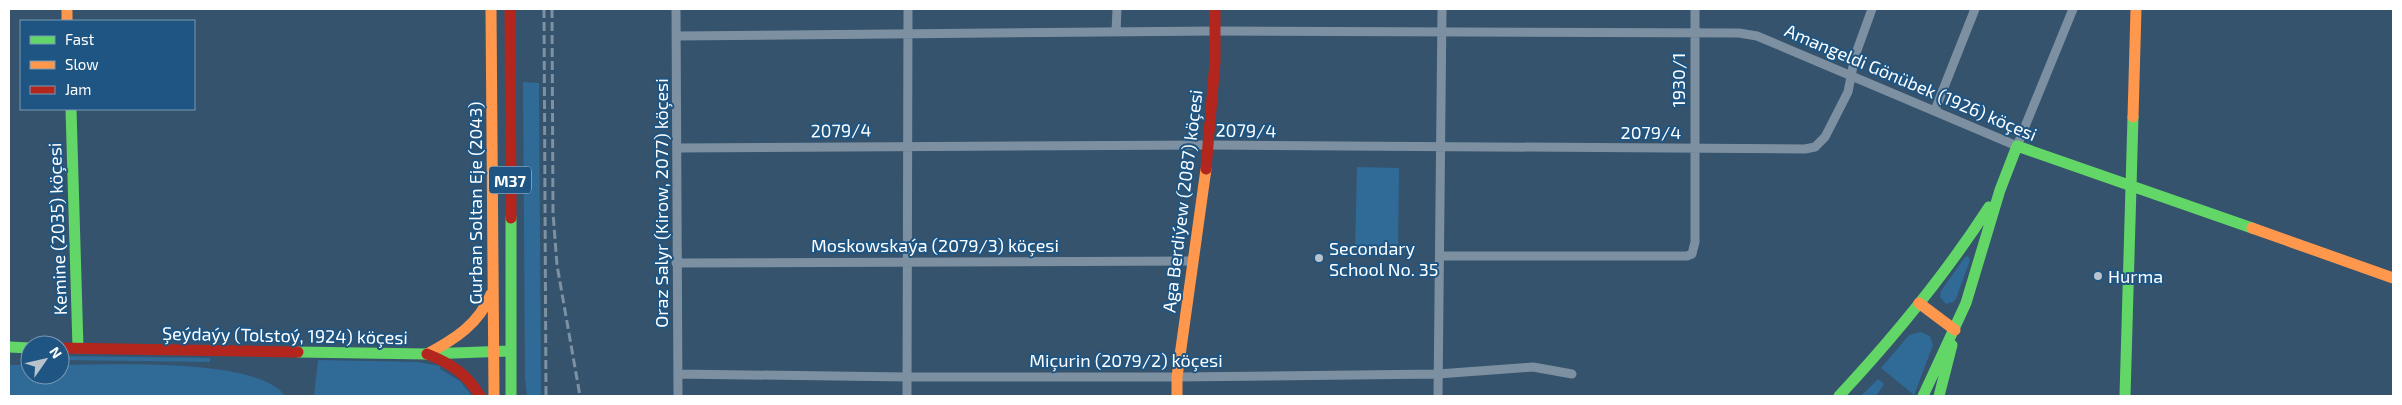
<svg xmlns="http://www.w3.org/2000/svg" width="2402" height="405" viewBox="0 0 2402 405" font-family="'Exo 2',sans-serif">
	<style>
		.green { fill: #306a97 }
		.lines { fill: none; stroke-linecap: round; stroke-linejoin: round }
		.street { stroke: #7c90a2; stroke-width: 9 }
		.fast { stroke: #63d668; stroke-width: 11 }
		.slow { stroke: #ff974d; stroke-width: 11 }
		.jam { stroke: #b3261e; stroke-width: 11 }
		.rail { stroke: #7c91a2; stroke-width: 3; stroke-dasharray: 9 4; stroke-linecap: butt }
		.poi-dot { fill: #b8c3cc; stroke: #1f5582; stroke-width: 2 }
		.labels { text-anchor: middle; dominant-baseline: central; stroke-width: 4; stroke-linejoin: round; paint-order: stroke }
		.shield { fill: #1f5582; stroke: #bcccda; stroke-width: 1 }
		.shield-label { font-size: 16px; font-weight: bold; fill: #fff }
		.street-label { font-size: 18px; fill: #fff; stroke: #1f5582 }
		.poi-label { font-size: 18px; fill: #fff; stroke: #1f5582; text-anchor: start }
	</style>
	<rect width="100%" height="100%" fill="#35536c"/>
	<path class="green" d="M523,82L539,83L541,396H527L525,378Z
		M1357,167L1399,168L1398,251L1355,250Z
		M1968,256L1970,260L1956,299L1953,302L1946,304L1940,297L1941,291L1965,257Z
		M1921,332L1930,336L1933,345L1914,395L1881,368L1909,335Z
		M60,356L210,358V362L60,360Z
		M318,360L417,362L441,366L440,369L460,381L472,396H314Z
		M9,365H30V375H60V365C106,365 259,357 285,396H9Z
		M1878,379L1884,384L1876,396H1861Z"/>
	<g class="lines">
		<path class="street" d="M676,9L678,396
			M1116,32L1117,9
			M676,36L1215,31L1739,33L1757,36L2017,146L2073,9
			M1935,110L1975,9
			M677,148L1209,145L1805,149L1815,147L1825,137L1848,92L1855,56L1872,9
			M1440,256H1687L1692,254L1695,242V9
			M676,263L1193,261
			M678,374L907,377H1177L1438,374L1533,367L1572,374
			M907,396L908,9
			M1438,396L1442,9"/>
		<path class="fast" d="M71,109L78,348
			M511,218V396
			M9,347L30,348
			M298,352L427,354L509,351
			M1839,396C1894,337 1945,275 1989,207
			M1923,396L1966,303L2000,190L2017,146L2252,228
			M1939,396L1952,345
			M2125,396L2133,117"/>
		<path class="slow" d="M67,9V21
			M491,9L494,396
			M2133,117L2136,9
			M2252,228L2393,278
			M1919,303L1955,330
			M427,354C455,339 479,324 491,294
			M1177,396V377L1206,169"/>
		<path class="jam" d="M510,9L511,218
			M1206,169L1215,62V9
			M60,348L298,352
			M427,354C450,363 467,374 480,396"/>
		<path class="rail" d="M544,9L546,396
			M552,9L553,213L557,265L580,396"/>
	</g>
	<g class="poi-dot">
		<circle cx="1319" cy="258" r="5"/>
		<circle cx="2098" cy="276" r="5"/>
	</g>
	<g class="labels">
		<rect class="shield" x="489" y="166.5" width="42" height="27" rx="4"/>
		<g class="shield-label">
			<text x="510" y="180">M37</text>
		</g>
		<g class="street-label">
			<text transform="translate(1678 80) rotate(-90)">1930/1</text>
			<text transform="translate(1911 82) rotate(23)">Amangeldi Gönübek (1926) köçesi</text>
			<text transform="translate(841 130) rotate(-1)">2079/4</text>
			<text transform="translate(1246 130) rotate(1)">2079/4</text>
			<text x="1651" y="132">2079/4</text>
			<text transform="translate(1182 201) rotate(-83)">Aga Berdiýew (2087) köçesi</text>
			<text transform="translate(475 203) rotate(-90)">Gurban Soltan Eje (2043)</text>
			<text transform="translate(661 203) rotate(-90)">Oraz Salyr (Kirow, 2077) köçesi</text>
			<text transform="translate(57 229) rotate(-92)">Kemine (2035) köçesi</text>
			<text x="935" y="245">Moskowskaýa (2079/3) köçesi</text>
			<text transform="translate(285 335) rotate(1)">Şeýdaýy (Tolstoý, 1924) köçesi</text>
			<text x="1126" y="360">Miçurin (2079/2) köçesi</text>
		</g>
		<g class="poi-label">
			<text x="1329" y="248">Secondary<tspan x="1329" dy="21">School No. 35</tspan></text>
			<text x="2108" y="276">Hurma</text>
		</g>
	</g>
	<rect width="2402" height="405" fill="none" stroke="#ffffff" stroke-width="20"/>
	<rect x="20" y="20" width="175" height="90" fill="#1f5582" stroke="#7999b4"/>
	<rect x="30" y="36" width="25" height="8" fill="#63d668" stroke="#7999b4"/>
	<text x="65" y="45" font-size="15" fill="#ffffff">Fast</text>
	<rect x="30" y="61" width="25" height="8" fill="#ff974d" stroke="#7999b4"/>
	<text x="65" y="70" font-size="15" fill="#ffffff">Slow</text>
	<rect x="30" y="86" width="25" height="8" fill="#b3261e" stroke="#7999b4"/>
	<text x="65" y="95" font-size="15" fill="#ffffff">Jam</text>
	<g transform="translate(45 360) rotate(56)"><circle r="24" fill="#1f5582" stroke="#7999b4"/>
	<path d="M0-4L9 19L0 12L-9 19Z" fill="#b8c3cc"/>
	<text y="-8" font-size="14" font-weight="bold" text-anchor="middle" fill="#ffffff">N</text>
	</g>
</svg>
